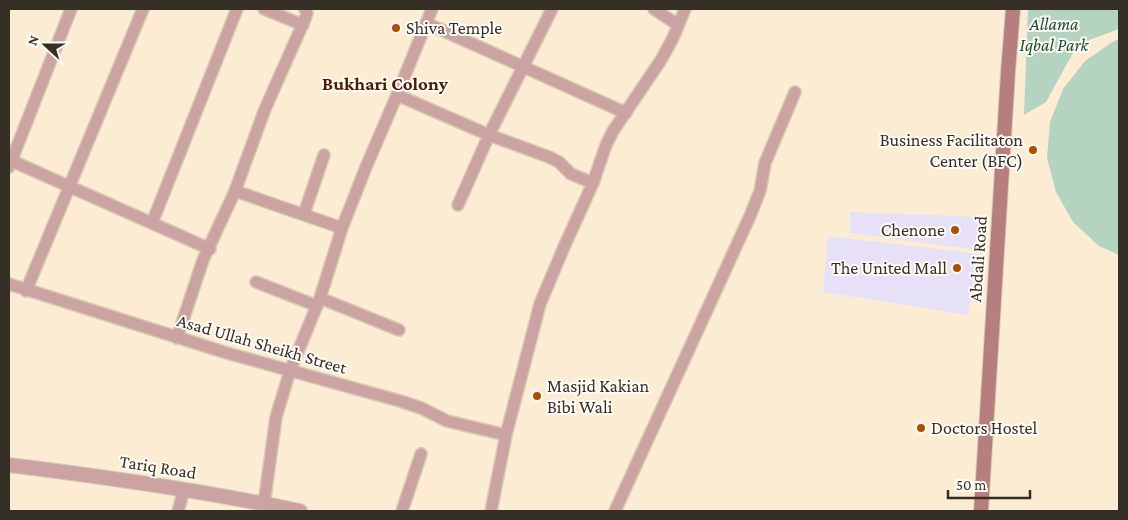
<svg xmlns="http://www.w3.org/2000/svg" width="1128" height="520" viewBox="0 0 1128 520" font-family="'Crimson Pro',serif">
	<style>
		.commercial { fill: #e7e1f7 }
		.green { fill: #b4d3c0 }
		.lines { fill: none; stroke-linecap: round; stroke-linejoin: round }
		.minor-casing { stroke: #d8cab4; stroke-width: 14 }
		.tertiary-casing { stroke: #d8cab4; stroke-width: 16 }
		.secondary-casing { stroke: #d8cab4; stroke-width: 16 }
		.minor { stroke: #caa3a2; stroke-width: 11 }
		.tertiary { stroke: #caa3a2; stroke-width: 14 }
		.secondary { stroke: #b67e7e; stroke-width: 14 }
		.poi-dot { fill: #ae4f00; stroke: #fffbf6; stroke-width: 2 }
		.labels { text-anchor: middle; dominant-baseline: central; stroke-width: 4; stroke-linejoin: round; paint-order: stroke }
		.park-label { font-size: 18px; font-style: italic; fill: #1a4f34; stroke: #fffbf6 }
		.poi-label { font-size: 18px; fill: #362f26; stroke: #fffbf6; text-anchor: start }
		.street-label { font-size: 18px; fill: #362f26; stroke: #fffbf6 }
		.neighbourhood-label { font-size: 19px; font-weight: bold; fill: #4a1d00; stroke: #fffbf6 }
	</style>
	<rect width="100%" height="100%" fill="#fcecd3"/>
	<path class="commercial" d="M850,212L985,217L977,250L850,233Z
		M828,236L979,254L968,315L823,292Z"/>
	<path class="green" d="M1028,9H1119V29L1081,43L1074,51L1046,102L1024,115Z
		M1119,39V255L1099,246L1073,222L1056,192L1047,158L1050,122L1063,89L1085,61L1114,41Z"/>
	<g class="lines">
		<defs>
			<path id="minor" d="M264,9L303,25
				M654,9L678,25
				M426,23L626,113
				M397,95L489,135L549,157L559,162L571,174L593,183
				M12,161L210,249
				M9,167L71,9
				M235,191L342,228
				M458,205L489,135L552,9
				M304,214L324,155
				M152,223L237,9
				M256,282L317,306
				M9,284L227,353L400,401L421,408L447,421L506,435
				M26,291L143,9
				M320,298L399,330
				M177,338L203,260L235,191L265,109L305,19L307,13L305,9
				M264,504L276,417L290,371L320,298L342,228L366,167L397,95L432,9
				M178,511L184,490
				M402,511L421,454
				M491,511L506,435L540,304L564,247L593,183L606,145L613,131L661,60L673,38L685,9
				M615,511L750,216L760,191L765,163L795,92"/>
			<path id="tertiary" d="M9,465C107,477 204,491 300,511"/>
			<path id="secondary" d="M981,511L1008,72L1013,9"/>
		</defs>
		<use href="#minor" class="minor-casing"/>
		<use href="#tertiary" class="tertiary-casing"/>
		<use href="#secondary" class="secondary-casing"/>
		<use href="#minor" class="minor"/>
		<use href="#tertiary" class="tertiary"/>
		<use href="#secondary" class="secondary"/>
	</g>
	<g class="poi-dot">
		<circle cx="396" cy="28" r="5"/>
		<circle cx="1033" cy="150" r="5"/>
		<circle cx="955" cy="230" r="5"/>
		<circle cx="957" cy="268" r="5"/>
		<circle cx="537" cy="396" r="5"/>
		<circle cx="921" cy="428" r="5"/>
	</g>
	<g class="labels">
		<g class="park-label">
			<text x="1054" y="24">Allama<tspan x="1054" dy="21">Iqbal Park</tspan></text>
		</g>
		<g class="poi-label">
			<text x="406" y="28">Shiva Temple</text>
			<text x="1023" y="140" text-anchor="end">Business Facilitaton<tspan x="1023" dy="21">Center (BFC)</tspan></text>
			<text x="945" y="230" text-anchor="end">Chenone</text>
			<text x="947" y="268" text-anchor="end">The United Mall</text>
			<text x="547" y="386">Masjid Kakian<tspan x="547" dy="21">Bibi Wali</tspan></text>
			<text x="931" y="428">Doctors Hostel</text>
		</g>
		<g class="street-label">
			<text transform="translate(978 259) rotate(-86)">Abdali Road</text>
			<text transform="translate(262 344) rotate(16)">Asad Ullah Sheikh Street</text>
			<text transform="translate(158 467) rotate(9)">Tariq Road</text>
		</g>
		<g class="neighbourhood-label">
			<text x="385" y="83">Bukhari Colony</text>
		</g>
	</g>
	<rect width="1128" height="520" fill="none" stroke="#362f26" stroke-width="20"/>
	<g transform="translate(45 45) rotate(291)" stroke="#fffbf6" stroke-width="4" paint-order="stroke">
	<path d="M0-4L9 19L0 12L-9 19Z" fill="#362f26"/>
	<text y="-8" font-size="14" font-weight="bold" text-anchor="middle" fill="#362f26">N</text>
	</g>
	<path d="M948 490v8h82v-8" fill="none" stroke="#362f26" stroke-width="2.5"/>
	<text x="956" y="490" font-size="15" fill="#362f26" stroke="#fffbf6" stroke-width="4" paint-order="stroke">50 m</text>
</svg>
